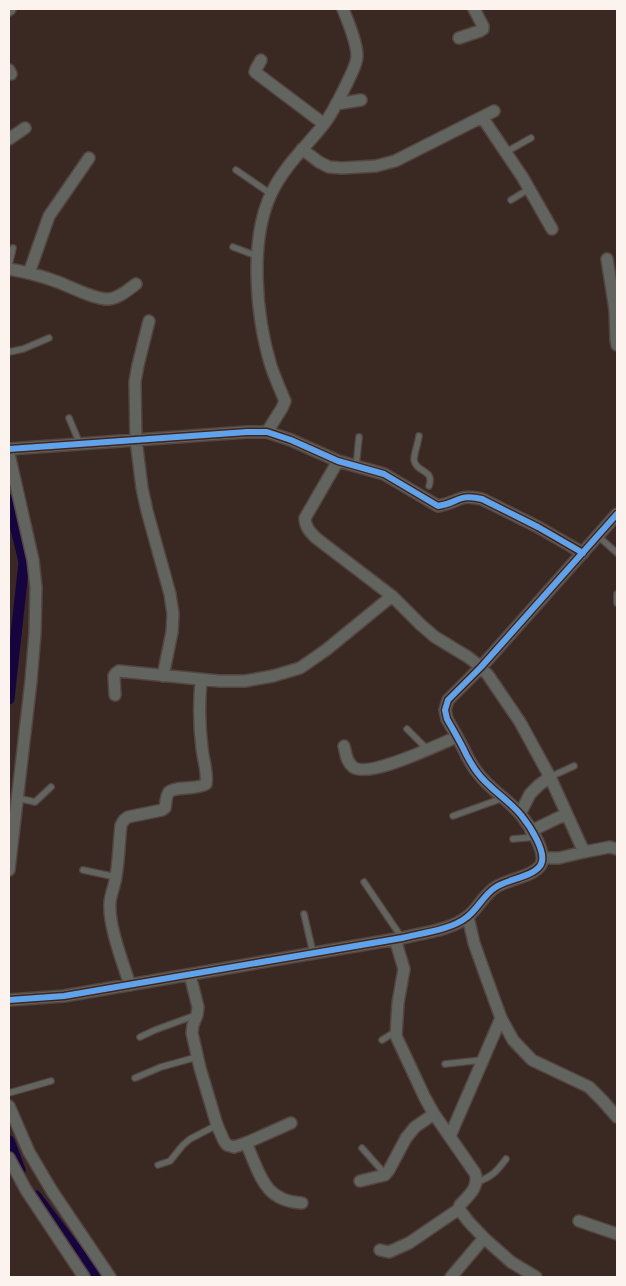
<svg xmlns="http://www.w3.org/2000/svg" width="626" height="1286" viewBox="0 0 626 1286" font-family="'Archivo Narrow',sans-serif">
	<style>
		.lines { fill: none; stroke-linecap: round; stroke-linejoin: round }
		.canal { stroke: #160441; stroke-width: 11 }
		.lane-casing { stroke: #534540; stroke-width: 8 }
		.street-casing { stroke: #534540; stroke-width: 14 }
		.lane { stroke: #626460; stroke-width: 5.5 }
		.street { stroke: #626460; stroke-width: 11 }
		.cycleway-casing { stroke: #452417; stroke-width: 9 }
		.cycleway { stroke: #60a3ed; stroke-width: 6 }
	</style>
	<rect width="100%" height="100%" fill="#3a2822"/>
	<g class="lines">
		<path class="canal" d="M9,500L24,562L9,699
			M9,1141L20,1170
			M36,1196L97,1277"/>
		<defs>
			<path id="lane" d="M506,152L531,138
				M236,170L271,194
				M511,200L529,189
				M233,247L257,256
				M9,265L13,248
				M9,352L23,349L49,338
				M69,418L80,444
				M419,436C418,444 414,453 414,460C416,473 435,469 429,486
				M356,467L359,437
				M598,536L617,553
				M617,594V603
				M407,729L427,749
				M550,777L574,766
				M17,798L35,802L51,787
				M453,816L503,798
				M513,839L536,837
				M83,870L116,877
				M364,882L402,938
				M304,914L313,953
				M140,1037L155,1030L196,1015
				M382,1040L395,1032
				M445,1064L482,1060
				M135,1078L161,1067L197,1057
				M9,1093L51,1081
				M362,1148L385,1174
				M158,1165L170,1161L183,1145L190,1139L217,1125
				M477,1182C492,1177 497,1171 506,1159"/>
			<path id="street" d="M9,10L10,9
				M459,38L480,31L483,29V26L474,9
				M261,60L256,69L255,72L324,124
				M9,70L11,74
				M336,104L361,100
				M482,117L523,178L552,229
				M9,139L25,128
				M302,149L319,162L329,167L342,168L376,166L395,161L494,111
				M607,259L615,310L616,339L617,345
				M9,269C26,272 42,276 58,282C71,287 96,300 109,299C119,298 128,290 136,284
				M29,273L49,216L89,158
				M149,321L138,365L135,382L136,440L142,488L147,511L170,594L173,614L172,632L163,676
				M267,432L282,408L285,401C280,389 275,378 271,366C256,317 249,241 271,194C284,166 306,147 324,124C334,111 341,95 348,81C351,74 357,64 357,56C357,42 348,22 343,9
				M9,449L247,432H267L291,440L338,461L384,474L438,506C458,503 459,493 482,499L538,527L583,553
				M9,454L33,560L36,587L35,633L31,681L9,870
				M338,461L305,518C305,527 310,532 316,538L392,596L421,625L435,637L468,657L481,667L488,675L520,722L550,777L584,852
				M115,695L114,676L116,673L119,671L219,681H245L273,676L300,668L326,650L392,596
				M344,746C346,754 346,761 353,767C369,779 439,744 457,737
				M520,814L530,794L539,785L550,777
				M531,831L566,814
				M543,858H559L584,852L610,847L617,849
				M468,917L474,943L485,974L501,1018L513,1040L532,1060L589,1087L602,1100L617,1117
				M395,939L404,969L398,1003L396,1036L425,1098L434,1114L475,1173C480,1187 468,1196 460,1205L459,1209L468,1221L484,1238L511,1262L536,1277
				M190,975L198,1007L197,1015L193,1025L192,1033L200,1068L217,1125L224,1141L227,1145L234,1147L246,1143L291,1123
				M130,985C123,963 108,925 110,902C111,893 115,885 116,876C119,859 119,842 121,825L124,820L128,817L162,810L165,808C166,803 166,795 169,792C175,786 197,790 206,784C208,772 203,760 202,748C199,725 199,703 201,680
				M9,1000L64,996L402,938C422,933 451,930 467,917C478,909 484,894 496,887C508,879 532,877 540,866C549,854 529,825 521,815C508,799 489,789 477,772C473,767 470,761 467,756C461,743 454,731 447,719L445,710L448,700L481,667L617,514
				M9,1106L29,1152L52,1191L110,1277
				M450,1136L501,1018
				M246,1143C260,1173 263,1201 302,1203
				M9,1158L26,1190L84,1277
				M360,1181L385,1175L389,1170L406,1138L415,1127L434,1114
				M579,1221L617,1234
				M380,1250L389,1252L409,1243L459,1209
				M451,1277L484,1238"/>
		</defs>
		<use href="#lane" class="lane-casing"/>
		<use href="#street" class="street-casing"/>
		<use href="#lane" class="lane"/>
		<use href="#street" class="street"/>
		<defs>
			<path id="cycleway" d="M9,449L247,432H267L291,440L338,461L384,474L438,506C458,503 459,493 482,499L538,527L583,553
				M9,1000L64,996L402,938C422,933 451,930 467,917C478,909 484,894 496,887C508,879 532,877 540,866C549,854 529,825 521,815C508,799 489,789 477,772C473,767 470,761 467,756C461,743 454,731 447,719L445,710L448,700L481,667L617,514"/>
		</defs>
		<use href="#cycleway" class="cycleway-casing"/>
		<use href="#cycleway" class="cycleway"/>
	</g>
	<rect width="626" height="1286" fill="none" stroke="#fcf3ef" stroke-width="20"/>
</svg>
